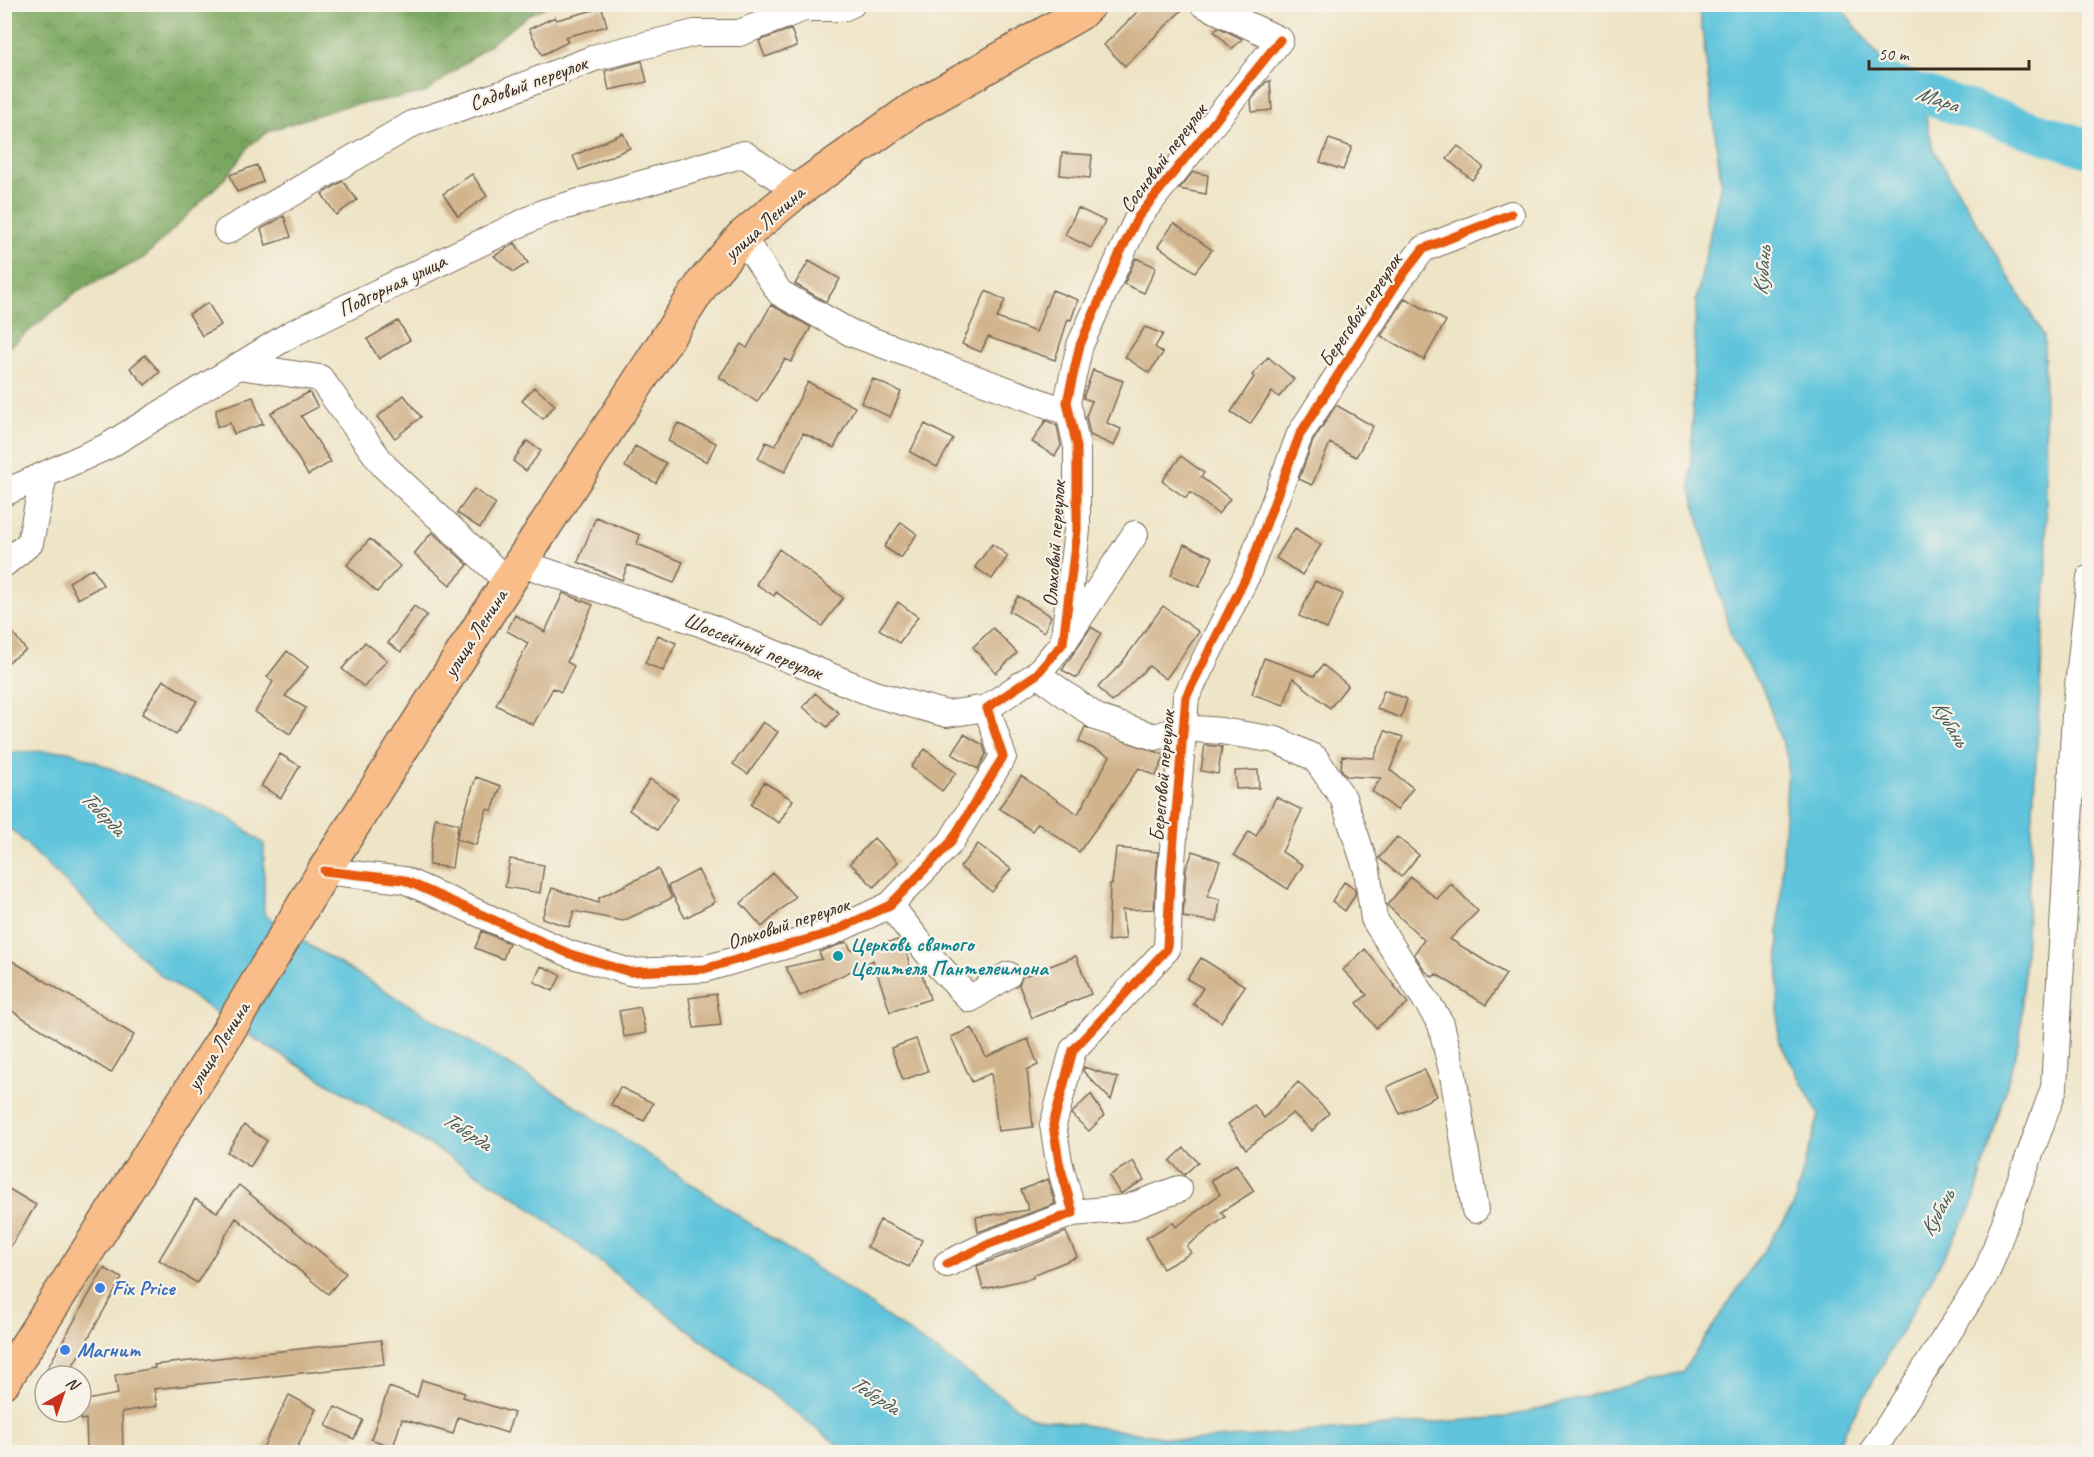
<svg xmlns="http://www.w3.org/2000/svg" width="2094" height="1457" viewBox="0 0 2094 1457" font-family="Caveat,sans-serif">
	<style>
		.forest { fill: url(#forest-crowns); stroke: #5a683f; stroke-width: 1.5 }
		.water { fill: #5fc4dc; stroke: #4d777d; stroke-width: 1.5 }
		.lines { fill: none; stroke-linecap: round; stroke-linejoin: round }
		.river { stroke: #5fc4dc; stroke-width: 39 }
		.building { fill: #d1b38c }
		.minor-casing { stroke: #7a6b59; stroke-width: 28 }
		.major-casing { stroke: #7a6b59; stroke-width: 36 }
		.minor { stroke: #fff; stroke-width: 26 }
		.major { stroke: #f8bd89; stroke-width: 33 }
		.cycleway-casing { stroke: #f7f3e8; stroke-width: 13 }
		.cycleway { stroke: #e8590c; stroke-width: 9 }
		.culture-dot { fill: #0f9aa8; stroke: #f7f3e8; stroke-width: 2 }
		.shop-dot { fill: #3f7fe0; stroke: #f7f3e8; stroke-width: 2 }
		.labels { text-anchor: middle; dominant-baseline: central; stroke-width: 4.5; stroke-linejoin: round; paint-order: stroke }
		.street-label { font-size: 21px; fill: #3b2a1e; stroke: #f7f3e8 }
		.culture-label { font-size: 21px; font-weight: bold; fill: #0d838f; stroke: #f7f3e8; text-anchor: start }
		.shop-label { font-size: 21px; font-weight: bold; fill: #366cbe; stroke: #f7f3e8; text-anchor: start }
		.water-label { font-size: 22px; font-style: italic; fill: #465857; stroke: #f7f3e8 }
	</style>
	<defs>
		<pattern id="forest-crowns" width="20" height="18" patternUnits="userSpaceOnUse" patternTransform="scale(1.5)"><rect width="20" height="18" fill="#7aa760"/><path d="M2 6a3 3 0 1 1 6 0M12 15a3 3 0 1 1 6 0" fill="none" stroke="#65884f"/></pattern>
	</defs>
	<rect width="100%" height="100%" fill="#f7f3e8"/>
	<filter id="ink" filterUnits="userSpaceOnUse"><feTurbulence type="fractalNoise" baseFrequency=".0167" numOctaves="2"/><feDisplacementMap in="SourceGraphic" scale="12" xChannelSelector="R" yChannelSelector="G"/><feConvolveMatrix kernelMatrix="1 2 1 2 8 2 1 2 1" color-interpolation-filters="sRGB"/></filter>
	<filter id="wash" filterUnits="userSpaceOnUse"><feTurbulence type="fractalNoise" baseFrequency=".008" numOctaves="4" result="noise"/><feDisplacementMap in="SourceGraphic" scale="24" xChannelSelector="R" yChannelSelector="G"/><feGaussianBlur stdDeviation="1.35" result="paint"/><feColorMatrix in="noise" values="0 0 0 0 0 0 0 0 0 0 0 0 0 0 0 0 0 1.4 0 .05"/><feComposite in="paint" operator="in"/></filter>
	<g filter="url(#wash)">
		<rect width="100%" height="100%" fill="#eee4c6"/>
		<path class="forest" d="M5,4H549V5L529,15L425,93L342,107L271,130L250,145L228,175L144,258L78,291L5,351Z"/>
		<path class="water" d="M1699,5H1839L1926,117L1933,149L2044,336L2047,567L2020,1039L1972,1207L1833,1452H847L517,1198L257,1040L160,975L12,830L5,829L4,752L69,751L228,817L264,844V914L312,947L558,1094L863,1300L1031,1417L1188,1441L1506,1417L1682,1372L1793,1207L1819,1115L1778,1039L1779,925L1788,760L1763,689L1732,639L1690,488L1696,302L1721,182Z"/>
		<g class="lines">
			<path class="river" d="M1851,78L1885,82L2090,149"/>
		</g>
		<g id="blocks">
			<path class="building" d="M1145,4H1188L1125,66L1104,45Z
				M602,8L607,26L565,37L568,42L542,55L529,29L555,17L556,20Z
				M1218,27L1242,39L1232,49L1214,31Z
				M791,29L797,46L765,57L759,41Z
				M642,61L647,82L609,90L605,71Z
				M1270,81L1272,110L1252,112L1251,100L1266,82Z
				M623,133L630,148L579,170L573,156Z
				M1329,139L1352,147L1343,170L1320,162Z
				M1458,146L1483,167L1472,180L1447,159Z
				M1062,153L1092,155L1090,178L1060,175Z
				M257,165L263,182L237,192L230,175Z
				M1193,172L1208,175L1206,194L1179,189Z
				M472,174L487,196L458,216L443,194Z
				M343,181L357,200L336,215L322,194Z
				M1078,208L1105,221L1091,248L1065,235Z
				M284,216L291,237L266,245L261,229Z
				M1174,223L1212,250L1195,272L1158,246Z
				M515,243L528,263L514,272L494,256Z
				M1136,258L1156,267L1144,293L1124,284Z
				M809,261L840,279L826,302L795,284Z
				M1052,290L1078,300L1071,320L1068,319L1055,360L988,337L981,352L962,344L986,291L1005,300L997,318L1036,332Z
				M1405,298L1446,321L1424,360L1381,336Z
				M208,303L221,325L202,336L189,314Z
				M771,305L811,327L791,362L785,359L757,402L719,377L741,344L747,348Z
				M398,321L410,340L379,359L367,339Z
				M1145,327L1163,334L1155,347L1163,353L1149,373L1125,357Z
				M145,355L160,372L145,385L130,368Z
				M1268,357L1294,379L1279,397L1272,392L1250,424L1231,412L1254,377L1252,375Z
				M1093,370L1123,381L1107,423L1121,429L1114,446L1090,435L1086,416L1092,401L1083,398Z
				M873,379L901,392L890,417L861,403Z
				M808,382L855,407L834,448L803,433L785,472L758,459L766,442L775,446Z
				M534,387L555,405L543,419L522,401Z
				M309,392L318,407L301,416L331,462L308,475L271,413Z
				M404,395L421,417L395,438L377,417Z
				M253,397L263,424L234,434L230,423L217,427L216,409Z
				M1336,405L1373,426L1356,457L1330,443L1312,485L1299,479L1313,441Z
				M1046,420L1057,426L1061,446L1055,456L1032,442Z
				M678,423L716,443L707,462L668,441Z
				M925,424L953,439L937,467L910,452Z
				M527,441L541,451L526,471L513,461Z
				M635,446L666,463L656,483L625,467Z
				M1181,456L1204,473L1201,477L1230,499L1218,514L1190,492L1186,498L1162,481Z
				M474,489L496,504L480,528L457,513Z
				M596,517L640,535L637,544L683,562L674,583L628,565L622,580L578,562Z
				M901,522L917,534L901,558L884,547Z
				M1295,528L1321,545L1302,575L1276,558Z
				M432,532L468,565L450,585L414,554Z
				M370,539L400,566L377,592L347,565Z
				M992,544L1008,556L992,579L975,567Z
				M1184,544L1213,557L1199,587L1171,575Z
				M779,549L843,598L822,626L776,592L774,596L756,584Z
				M93,568L103,585L78,599L69,582Z
				M1315,581L1343,594L1327,629L1299,616Z
				M563,593L593,605L567,662L574,666L561,692L553,688L533,725L496,705L528,643L507,631L515,615L545,632Z
				M1018,596L1051,616L1044,632L1009,611Z
				M898,602L918,617L899,643L879,629Z
				M414,606L427,615L401,652L388,643Z
				M1163,606L1199,632L1166,679L1149,666L1112,702L1098,687L1121,664Z
				M4,621L26,650L4,665Z
				M1091,627L1101,633L1077,678L1062,670Z
				M993,628L1017,653L996,673L973,647Z
				M658,635L676,643L663,671L645,663Z
				M365,642L387,660L364,687L342,669Z
				M287,651L308,667L285,696L306,708L290,734L255,712L273,682L267,677Z
				M1264,658L1314,676L1323,665L1348,685L1330,708L1293,678L1284,705L1252,694Z
				M163,680L197,701L176,735L142,714Z
				M1384,690L1407,699L1401,718L1377,709Z
				M815,693L839,713L827,727L803,707Z
				M763,722L778,732L748,774L733,764Z
				M1085,727L1165,755L1156,776L1139,768L1079,852L1038,823L1032,831L999,808L1021,776L1078,814L1110,756L1079,742Z
				M1385,731L1403,737L1390,770L1413,788L1397,810L1372,791L1381,778L1346,776L1341,769L1342,756L1374,758Z
				M964,734L983,745L986,754L978,769L952,754Z
				M1205,745L1222,747L1218,774L1201,771Z
				M925,749L956,773L942,791L911,767Z
				M280,754L300,766L281,798L261,786Z
				M1258,770L1259,788L1236,789L1235,771Z
				M476,777L501,786L492,811L487,809L476,845L456,839Z
				M650,779L678,798L657,830L629,810Z
				M764,782L793,800L779,823L751,805Z
				M1276,797L1302,810L1282,852L1303,865L1288,889L1234,855L1249,831L1256,836Z
				M435,818L458,824L452,868L429,865Z
				M1397,837L1419,855L1401,877L1379,858Z
				M874,838L898,862L874,887L850,863Z
				M978,844L1011,869L992,892L960,867Z
				M1116,848L1158,852L1154,909L1122,910L1126,939L1108,941L1110,884H1112Z
				M1193,851L1220,861L1207,897L1220,899L1217,922L1183,917L1186,869Z
				M510,859L544,865L540,893L505,887Z
				M658,869L672,898L623,921L574,911L569,927L542,918L552,888L598,903L599,898Z
				M698,870L715,902L685,918L668,886Z
				M773,873L795,897L762,927L741,903Z
				M1411,877L1437,899L1451,884L1478,911L1450,939L1506,974L1486,1005L1436,974L1433,977L1425,971L1414,954L1424,940L1387,905Z
				M1344,882L1355,889V895L1345,911L1332,901Z
				M482,931L509,943L503,959L475,948Z
				M898,940L906,950L911,971L920,968L930,999L890,1012L873,960L800,996L786,967L822,959L819,952L847,942L851,950Z
				M1365,949L1408,1003L1376,1028L1357,1003L1367,995L1343,970Z
				M4,956L134,1035L111,1073L4,1006Z
				M1076,956L1091,994L1032,1018L1019,985L1022,977Z
				M1201,958L1245,986L1221,1022L1193,1004L1203,988L1187,979Z
				M541,966L561,975L553,991L534,982Z
				M716,994L721,1025L694,1028L689,998Z
				M640,1007L646,1033L624,1037L619,1011Z
				M972,1028L986,1057L1028,1039L1038,1065L1027,1070L1033,1127L998,1131L991,1073L972,1082L951,1037Z
				M916,1039L928,1071L903,1080L891,1048Z
				M1084,1067L1118,1078L1111,1100L1083,1071Z
				M1424,1069L1437,1096L1400,1114L1387,1087Z
				M1298,1082L1329,1113L1312,1131L1293,1113L1246,1149L1228,1124L1254,1105L1264,1118Z
				M620,1087L653,1103L644,1121L611,1105Z
				M1091,1094L1104,1116L1089,1131L1071,1114Z
				M244,1125L267,1141L250,1167L227,1152Z
				M1184,1148L1198,1162L1184,1175L1170,1161Z
				M1133,1161L1144,1180L1120,1194L1109,1176Z
				M1236,1164L1254,1191L1221,1212L1225,1217L1187,1246L1191,1253L1163,1269L1146,1238L1173,1222L1176,1227L1220,1194L1211,1180Z
				M1048,1179L1055,1204L978,1232L976,1217L1029,1210L1021,1190Z
				M239,1185L346,1273L328,1294L236,1218L197,1283L159,1260L195,1199L217,1212Z
				M4,1186L36,1205L4,1257Z
				M880,1220L922,1240L909,1267L867,1247Z
				M1066,1232L1077,1257L1033,1275V1278L983,1289L977,1266Z
				M104,1268L122,1278L67,1376H43Z
				M381,1340L384,1364L154,1389L157,1406L122,1412L123,1452H87L86,1419L81,1420V1401L118,1394L115,1375L155,1368L154,1365Z
				M422,1380L465,1393L463,1397L514,1413L507,1433L458,1417L453,1434L402,1419L393,1447L371,1439L389,1387L417,1397Z
				M289,1395L316,1409L295,1452H261Z
				M335,1407L363,1420L354,1439L326,1426Z"/>
		</g>
	</g>
	<g filter="url(#ink)">
		<use href="#blocks" fill-opacity="0" stroke="#7a6b59" stroke-width="1.5"/>
		<g class="lines">
			<defs>
				<path id="minor" d="M227,231L414,123L504,93L597,57L695,33H739L804,8H843L852,4
					M742,237L780,293L851,333L1070,413
					M239,366L320,378L384,466L508,582
					M4,493L108,446L291,334L545,212L744,154L797,191
					M521,563L700,623L874,694L947,714L987,708
					M4,564L30,543L44,475
					M1064,637L1077,530V447L1067,402L1080,345L1138,217L1280,40L1203,4
					M1037,674L1098,718L1155,737L1184,728L1221,731L1276,740L1315,758L1343,798L1367,870L1374,919L1441,1024L1453,1075L1475,1210
					M324,871L404,880L570,954L630,972L704,969L830,933L890,905L950,843L1003,757L987,708L1037,674L1063,643L1135,534
					M890,905L934,961L970,999L1008,975
					M1073,1213L1127,1208L1179,1189
					M947,1264L989,1244L1073,1213L1059,1162L1053,1125L1073,1050L1167,949L1170,884L1186,697L1247,575L1300,434L1399,280L1423,249L1511,214
					M1872,1452L1987,1272L2054,1088L2075,714L2090,578"/>
				<path id="major" d="M4,1381L221,1043L324,871L488,613L703,283L742,237L797,191L913,109L1079,14L1089,4"/>
			</defs>
			<use href="#minor" class="minor-casing"/>
			<use href="#major" class="major-casing"/>
			<use href="#minor" class="minor"/>
			<use href="#major" class="major"/>
			<defs>
				<path id="cycleway" d="M324,871L404,880L570,954L630,972L704,969L830,933L890,905L950,843L1003,757L987,708L1037,674L1063,643L1077,530V447L1067,402L1080,345L1119,255L1138,217L1280,40
					M947,1264L989,1244L1073,1213L1059,1162L1053,1125L1073,1050L1167,949L1170,884L1186,697L1247,575L1300,434L1399,280L1423,249L1511,214"/>
			</defs>
			<use href="#cycleway" class="cycleway-casing"/>
			<use href="#cycleway" class="cycleway"/>
		</g>
	</g>
	<circle class="culture-dot" cx="838" cy="956" r="6"/>
	<g class="shop-dot">
		<circle cx="100" cy="1288" r="6"/>
		<circle cx="65" cy="1350" r="6"/>
	</g>
	<g class="labels">
		<g class="street-label">
			<text transform="translate(528 83) rotate(-20)">Садовый переулок</text>
			<text transform="translate(1163 158) rotate(-53)">Сосновый переулок</text>
			<text transform="translate(764 223) rotate(-42)">улица Ленина</text>
			<text transform="translate(392 285) rotate(-26)">Подгорная улица</text>
			<text transform="translate(1360 310) rotate(-56)">Береговой переулок</text>
			<text transform="translate(1054 544) rotate(-86)">Ольховый переулок</text>
			<text transform="translate(475 633) rotate(-57)">улица Ленина</text>
			<text transform="translate(753 646) rotate(22)">Шоссейный переулок</text>
			<text transform="translate(1162 776) rotate(-85)">Береговой переулок</text>
			<text transform="translate(788 923) rotate(-18)">Ольховый переулок</text>
			<text transform="translate(218 1046) rotate(-58)">улица Ленина</text>
		</g>
		<g class="culture-label">
			<text x="850" y="944">Церковь святого<tspan x="850" dy="24">Целителя Пантелеимона</tspan></text>
		</g>
		<g class="shop-label">
			<text x="112" y="1288">Fix Price</text>
			<text x="77" y="1350">Магнит</text>
		</g>
		<g class="water-label">
			<text transform="translate(1937 99) rotate(18)">Мара</text>
			<text transform="translate(1762 271) rotate(-85)">Кубань</text>
			<text transform="translate(1950 723) rotate(59)">Кубань</text>
			<text transform="translate(103 813) rotate(46)">Теберда</text>
			<text transform="translate(467 1131) rotate(33)">Теберда</text>
			<text transform="translate(1937 1213) rotate(-61)">Кубань</text>
			<text transform="translate(875 1395) rotate(33)">Теберда</text>
		</g>
	</g>
	<rect width="2094" height="1457" fill="none" stroke="#f7f3e8" stroke-width="24"/>
	<g transform="translate(63 1394) rotate(40)"><circle r="28" fill="#f7f3e8" stroke="#aca397" stroke-width="1.5"/>
	<path d="M0-4.5L10 22L0 15L-10 22Z" fill="#c8321e"/>
	<text y="-9" font-size="16" font-weight="bold" text-anchor="middle" fill="#3b2a1e">N</text>
	</g>
	<path d="M1869 60v9h160v-9" fill="none" stroke="#3b2a1e" stroke-width="3"/>
	<text x="1878" y="60" font-size="18" fill="#3b2a1e" stroke="#f7f3e8" stroke-width="4.5" paint-order="stroke">50 m</text>
</svg>
